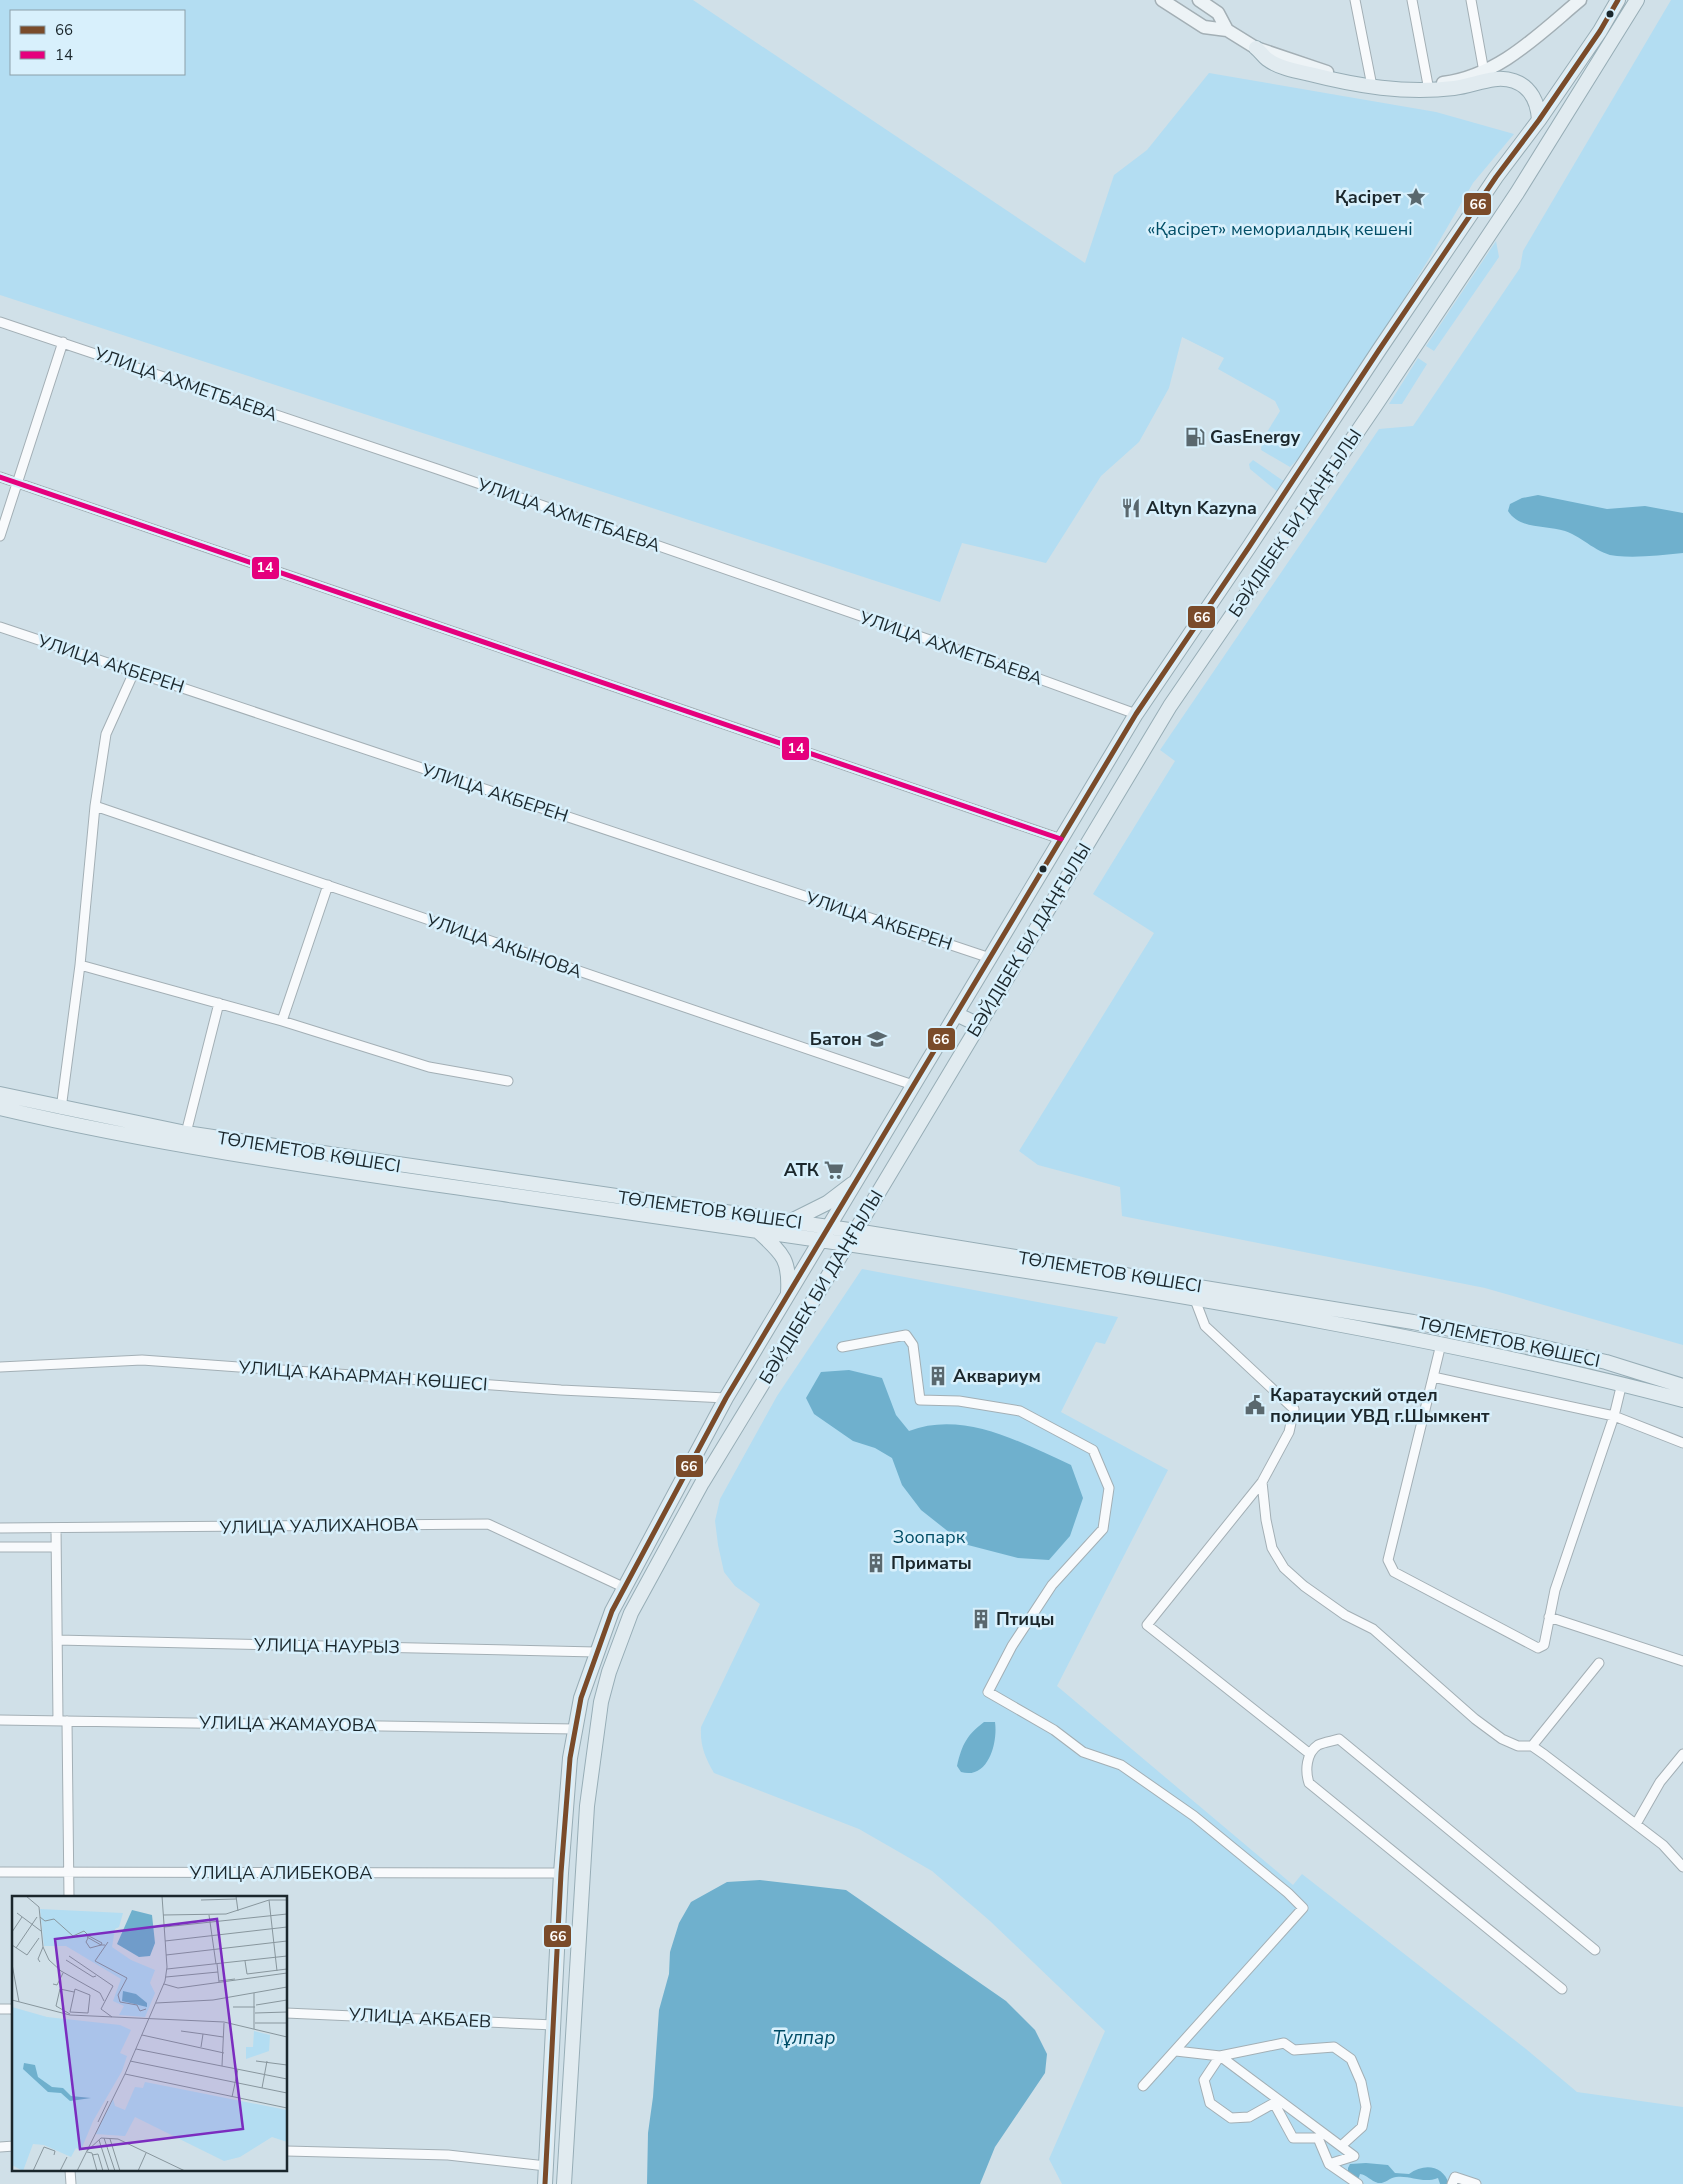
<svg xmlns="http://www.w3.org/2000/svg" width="1683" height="2184" viewBox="0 0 1683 2184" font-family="'Nunito Sans',sans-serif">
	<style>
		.green { fill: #b3ddf2; fill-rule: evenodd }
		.water { fill: #6fb0cd }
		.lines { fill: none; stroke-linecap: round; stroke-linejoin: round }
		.street-casing { stroke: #a3afb5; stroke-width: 11 }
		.secondary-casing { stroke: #a3afb5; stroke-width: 15 }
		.primary-casing { stroke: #97adb6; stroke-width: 16 }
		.street { stroke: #f8fafc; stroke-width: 9 }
		.secondary { stroke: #edf3f6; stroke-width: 12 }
		.primary { stroke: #e1ebf0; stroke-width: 14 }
		.bus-1-casing { stroke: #d8f0fc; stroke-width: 9 }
		.bus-2-casing { stroke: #d8f0fc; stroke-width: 9 }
		.bus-1 { stroke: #7a4b2a; stroke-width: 5 }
		.bus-2 { stroke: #e5007d; stroke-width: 5 }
		.bus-dot { fill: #1b272c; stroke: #d8f0fc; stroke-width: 2 }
		.labels { text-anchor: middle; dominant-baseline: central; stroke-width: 5; stroke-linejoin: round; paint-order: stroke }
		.poi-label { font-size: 18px; font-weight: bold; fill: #1b272c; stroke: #d8f0fc; text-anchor: start }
		.park-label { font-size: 18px; fill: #024e67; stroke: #d8f0fc }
		.street-label { font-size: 18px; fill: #1b272c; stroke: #d8f0fc }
		.water-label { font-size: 19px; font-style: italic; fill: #004c66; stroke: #d8f0fc }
		.inset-road { fill: none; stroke: #88969d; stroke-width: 1 }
		.view { fill: #7b2cbf; fill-opacity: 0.15; stroke: #7b2cbf; stroke-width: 2.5 }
		.inset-edge { fill: none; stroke: #1b272c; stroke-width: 2.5 }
		.line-badge { stroke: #d8f0fc; stroke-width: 2 }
		.badge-label { font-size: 14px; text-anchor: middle; font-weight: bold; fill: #fff }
	</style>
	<rect width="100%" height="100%" fill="#d0e0e8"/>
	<path class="green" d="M0,0H693L1085,263L1114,175L1147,150L1209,73L1436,112L1514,134L1473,183L1430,257L1362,367L1327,413L1307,450L1290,467L1261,450L1262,440L1280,411L1275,401L1218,369L1224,358L1182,337L1169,388L1139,442L1101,476L1046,563L962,543L940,602L0,295ZM11,11H184V74H11Z
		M1671,0H1683V1345L1485,1288L1122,1216L1120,1187L1038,1165L1019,1151L1154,933L1093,894L1175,761L1160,750L1379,429L1413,426L1520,268L1523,251Z
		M1496,241L1499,257L1434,351L1426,346Z
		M1418,358L1427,364L1402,404H1389Z
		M1253,460L1282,480H1289L1279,493L1250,469L1249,464Z
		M862,1269L1118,1317L1105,1344L1096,1342L1061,1412L1168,1470L1057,1686L1293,1885L1302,1874L1526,2049L1577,2092L1683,2107V2184H1062L1049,2159L1105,2031L990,1921L932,1871L859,1829L714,1773C705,1757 700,1746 701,1727L760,1604L735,1586L724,1572L718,1545L715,1521L720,1499L777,1396Z"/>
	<path class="water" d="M1538,495L1607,509L1645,506L1683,513V553C1661,555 1639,558 1617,556C1598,555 1583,537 1565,531C1546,525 1520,530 1508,511L1510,504L1522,498Z
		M849,1370L882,1378L896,1415L909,1431C964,1410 1022,1443 1071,1465L1083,1498L1070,1536L1049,1560L1018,1558L964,1544L921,1510L902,1485L892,1458L875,1448L853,1441L814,1414L806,1398L821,1372Z
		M984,1722H995C998,1743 988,1780 961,1772L957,1766C962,1744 967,1735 984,1722Z
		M760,1880L846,1890L1006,2001L1035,2030L1047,2054L1045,2073L995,2147L980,2184H647L648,2133L653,2097L659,2010L669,1974L670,1952L679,1923L691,1902L727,1882Z
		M1366,2163L1388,2165L1395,2173L1409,2174C1424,2163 1443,2165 1449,2184H1440L1438,2178C1422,2184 1411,2175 1396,2177C1389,2178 1385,2184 1378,2183C1371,2181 1367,2175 1360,2174L1358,2180L1348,2177V2168L1350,2164Z"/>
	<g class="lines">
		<defs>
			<path id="street" d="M1355,0L1371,81
				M1412,0L1428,85
				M1471,0L1484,72
				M0,322L437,469L976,656L1136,714
				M0,477L1061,839
				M0,536L63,342
				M0,627L990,958
				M95,806L913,1085
				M80,965L282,1021L328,885
				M282,1021L429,1067L508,1081
				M61,1109L80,965L95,806L106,734L134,672
				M186,1133L219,1003
				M1194,1297L1205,1326L1294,1409L1289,1432L1262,1482L1147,1625L1310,1754
				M842,1347L906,1335L913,1345L920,1400L959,1401L1020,1411L1093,1450L1109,1488L1103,1529L1052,1585L1012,1646L988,1692L1054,1730L1083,1752L1121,1765L1194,1816L1288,1893L1303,1908L1143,2086
				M0,1367L142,1360L561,1390L726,1398
				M1433,1377L1614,1416L1555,1590L1544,1645L1538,1648L1394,1572L1388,1560Z
				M1433,1377L1441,1344
				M1622,1383L1614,1416L1683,1443
				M1262,1482L1266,1520L1272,1548L1284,1568L1304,1586L1345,1615L1373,1629L1475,1719L1502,1739L1518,1746H1532L1545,1755L1663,1845L1683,1867
				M0,1528L488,1524L623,1587
				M56,1528L58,1721
				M0,1547H56
				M1549,1617L1683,1661
				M57,1640L596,1652
				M0,1720L576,1729
				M67,1721L69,1898
				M1532,1746L1599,1663
				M1636,1824L1660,1782L1683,1754
				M0,1872L561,1873
				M1562,1989L1309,1783C1305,1771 1306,1753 1318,1745C1324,1742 1333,1741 1339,1739L1595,1950
				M0,2009H14
				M286,2013L554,2025
				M1176,2051L1220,2056L1354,2156L1329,2164L1318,2138H1293L1274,2103L1249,2117L1231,2118L1210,2103L1204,2080L1220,2056L1284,2043L1294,2050L1334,2047L1351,2059L1361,2082L1366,2107L1362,2127L1341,2146
				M0,2147L14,2146
				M286,2151L448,2155L546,2166
				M1329,2164L1358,2184
				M70,2170L71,2184
				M1452,2184L1455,2177L1476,2184"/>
			<path id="secondary" d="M1162,0L1204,27L1227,30L1256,48L1327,72
				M1199,0L1218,13L1227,30
				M1443,83C1499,76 1539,34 1580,0"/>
			<path id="primary" d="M1256,48C1260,51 1263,56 1267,59C1279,68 1296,71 1310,74C1357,86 1405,94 1454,88C1474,86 1494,74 1514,81C1531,87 1538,103 1539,120
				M956,1014L979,1025
				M0,1094L186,1133L856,1231L1413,1322L1520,1342L1606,1362L1683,1386
				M0,1108C170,1148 344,1171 516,1196C788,1236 1061,1272 1331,1323C1449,1345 1567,1369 1683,1400
				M791,1221L827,1203L852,1184
				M760,1233C783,1254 790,1260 788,1293
				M545,2184L561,1873L570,1758L581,1698L612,1611L726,1398L1136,714L1249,547L1379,350L1496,177L1539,120L1600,31L1618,0
				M564,2184L587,1806L601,1702L609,1672L631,1613L702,1483L847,1245L1170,706L1375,406L1517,193L1637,0"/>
		</defs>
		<use href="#street" class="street-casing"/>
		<use href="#secondary" class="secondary-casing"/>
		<use href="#primary" class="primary-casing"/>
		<use href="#street" class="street"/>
		<use href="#secondary" class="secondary"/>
		<use href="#primary" class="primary"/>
		<defs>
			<path id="bus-1" d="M545,2184L561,1873L570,1758L581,1698L612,1611L726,1398L1136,714L1249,547L1379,350L1496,177L1539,120L1600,31L1618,0"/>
			<path id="bus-2" d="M0,477L1061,839"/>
		</defs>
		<use href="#bus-1" class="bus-1-casing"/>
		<use href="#bus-2" class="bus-2-casing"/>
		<use href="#bus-1" class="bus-1"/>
		<use href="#bus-2" class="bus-2"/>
	</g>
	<defs>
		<symbol id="sight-bare" viewBox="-9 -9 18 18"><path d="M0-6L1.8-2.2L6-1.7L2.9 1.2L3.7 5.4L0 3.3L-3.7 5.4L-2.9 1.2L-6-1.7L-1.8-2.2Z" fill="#5a686e" stroke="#d8f0fc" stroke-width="2.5" paint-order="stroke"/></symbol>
		<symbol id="fuel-bare" viewBox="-9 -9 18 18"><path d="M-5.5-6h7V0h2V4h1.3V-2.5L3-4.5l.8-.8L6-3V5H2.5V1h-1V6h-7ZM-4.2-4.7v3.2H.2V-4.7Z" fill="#5a686e" stroke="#d8f0fc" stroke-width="2.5" paint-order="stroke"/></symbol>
		<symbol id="restaurant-bare" viewBox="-9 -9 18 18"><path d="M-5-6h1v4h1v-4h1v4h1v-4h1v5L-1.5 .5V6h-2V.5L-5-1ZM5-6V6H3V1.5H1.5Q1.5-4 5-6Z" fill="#5a686e" stroke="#d8f0fc" stroke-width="2.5" paint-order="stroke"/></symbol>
		<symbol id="school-bare" viewBox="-9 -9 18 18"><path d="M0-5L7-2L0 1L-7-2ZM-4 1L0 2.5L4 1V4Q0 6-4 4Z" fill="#5a686e" stroke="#d8f0fc" stroke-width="2.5" paint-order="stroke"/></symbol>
		<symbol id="supermarket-bare" viewBox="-9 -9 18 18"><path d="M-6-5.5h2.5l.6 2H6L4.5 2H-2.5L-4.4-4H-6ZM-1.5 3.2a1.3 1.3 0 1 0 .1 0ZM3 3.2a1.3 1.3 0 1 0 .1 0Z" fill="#5a686e" stroke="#d8f0fc" stroke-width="2.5" paint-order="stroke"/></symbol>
		<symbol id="building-bare" viewBox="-9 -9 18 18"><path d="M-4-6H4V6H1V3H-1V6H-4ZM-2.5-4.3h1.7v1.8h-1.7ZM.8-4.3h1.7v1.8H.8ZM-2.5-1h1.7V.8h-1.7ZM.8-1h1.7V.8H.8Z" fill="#5a686e" stroke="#d8f0fc" stroke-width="2.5" paint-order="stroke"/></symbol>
		<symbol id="civic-bare" viewBox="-9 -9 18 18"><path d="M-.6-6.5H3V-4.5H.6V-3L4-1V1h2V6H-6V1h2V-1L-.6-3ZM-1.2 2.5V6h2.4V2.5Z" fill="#5a686e" stroke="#d8f0fc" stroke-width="2.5" paint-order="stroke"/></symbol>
	</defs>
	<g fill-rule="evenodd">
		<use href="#sight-bare" x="1402" y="183" width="28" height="28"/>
		<use href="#fuel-bare" x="1181" y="423" width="28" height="28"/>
		<use href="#restaurant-bare" x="1117" y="494" width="28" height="28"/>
		<use href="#school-bare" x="863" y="1025" width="28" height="28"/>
		<use href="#supermarket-bare" x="820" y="1156" width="28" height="28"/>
		<use href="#building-bare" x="924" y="1362" width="28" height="28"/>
		<use href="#civic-bare" x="1241" y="1391" width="28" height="28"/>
		<use href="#building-bare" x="862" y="1549" width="28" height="28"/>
		<use href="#building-bare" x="967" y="1605" width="28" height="28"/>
	</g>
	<g class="bus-dot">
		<circle cx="1610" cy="14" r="4.5"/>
		<circle cx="1043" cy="869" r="4.5"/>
	</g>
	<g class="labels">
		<g class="poi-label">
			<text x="1401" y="197" text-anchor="end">Қасірет</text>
			<text x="1210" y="437">GasEnergy</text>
			<text x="1146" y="508">Altyn Kazyna</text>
			<text x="862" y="1039" text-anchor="end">Батон</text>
			<text x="819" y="1170" text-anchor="end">АТК</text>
			<text x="953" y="1376">Аквариум</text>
			<text x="1270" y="1395">Каратауский отдел<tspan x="1270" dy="21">полиции УВД г.Шымкент</tspan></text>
			<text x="891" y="1563">Приматы</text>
			<text x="996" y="1619">Птицы</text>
		</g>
		<g class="park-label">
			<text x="1280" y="229">«Қасірет» мемориалдық кешені</text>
			<text x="929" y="1537">Зоопарк</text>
		</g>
		<g class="street-label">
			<text transform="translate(186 384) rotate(19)">УЛИЦА АХМЕТБАЕВА</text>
			<text transform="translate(569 515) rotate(19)">УЛИЦА АХМЕТБАЕВА</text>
			<text transform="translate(1295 523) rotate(-56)">БӘЙДІБЕК БИ ДАҢҒЫЛЫ</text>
			<text transform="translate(951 648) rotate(19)">УЛИЦА АХМЕТБАЕВА</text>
			<text transform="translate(111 664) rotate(18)">УЛИЦА АКБЕРЕН</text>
			<text transform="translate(495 793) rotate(18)">УЛИЦА АКБЕРЕН</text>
			<text transform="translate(879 921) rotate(18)">УЛИЦА АКБЕРЕН</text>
			<text transform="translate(1029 940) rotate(-59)">БӘЙДІБЕК БИ ДАҢҒЫЛЫ</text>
			<text transform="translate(504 946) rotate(19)">УЛИЦА АКЫНОВА</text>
			<text transform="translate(309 1152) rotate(9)">ТӨЛЕМЕТОВ КӨШЕСІ</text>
			<text transform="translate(710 1210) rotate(8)">ТӨЛЕМЕТОВ КӨШЕСІ</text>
			<text transform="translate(1110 1272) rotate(9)">ТӨЛЕМЕТОВ КӨШЕСІ</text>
			<text transform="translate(821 1287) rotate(-59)">БӘЙДІБЕК БИ ДАҢҒЫЛЫ</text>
			<text transform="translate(1509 1342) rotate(12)">ТӨЛЕМЕТОВ КӨШЕСІ</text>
			<text transform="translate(363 1376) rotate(4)">УЛИЦА КАҺАРМАН КӨШЕСІ</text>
			<text transform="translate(319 1526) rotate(-1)">УЛИЦА УАЛИХАНОВА</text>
			<text transform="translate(327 1646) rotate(1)">УЛИЦА НАУРЫЗ</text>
			<text transform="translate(288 1724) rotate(1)">УЛИЦА ЖАМАУОВА</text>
			<text x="281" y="1873">УЛИЦА АЛИБЕКОВА</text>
			<text transform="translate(420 2018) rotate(3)">УЛИЦА АКБАЕВ</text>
		</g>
		<g class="water-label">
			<text x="804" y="2038">Тұлпар</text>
		</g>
	</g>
	<g transform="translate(12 1896)">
		<rect width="275" height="275" fill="#d0e0e8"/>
		<path d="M28,13L111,17L107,31L103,33L100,51L119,64L143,74L138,87L143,97L133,121L107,119L112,110L101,105L109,83L54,50H32ZM0,111L35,121L108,129L119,134L108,157L115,160L110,175L81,225L69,254L64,252L59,261L32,249L21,248L11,275L0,269ZM242,135L258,139L257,155L234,163V151H241ZM133,186L275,214V246L260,241L228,261L212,265L123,221L113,240L83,238L101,203L103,210L113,214L123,191L131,192Z" fill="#b3ddf2"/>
		<path d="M120,14L140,19L143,47L138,60L127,61L105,48ZM111,95L124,98L135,107V111L110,105ZM12,167L23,169L26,181L40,191L51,192L59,200L79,202L58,205L49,197L36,196L11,173Z" fill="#6fb0cd"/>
		<path class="inset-road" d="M14,0L27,11L31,51L37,64L49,75L88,97L92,105M224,0L226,15M189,4L224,3M257,4L265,75M5,17L29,35M151,19L214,18L257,4H275M197,19L204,68M28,21L33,25L42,23L61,40L72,35L77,40M152,31L275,18M0,36L10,21M76,42L74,46L78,52L89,49L90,47L77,40L75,41L89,49H93M153,45L275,31M96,46L83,65L115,82L106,99L108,106L125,109L128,115L134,113M0,49L15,59L27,42M4,52L25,21M154,59L275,45M57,60L101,90L89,113L100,121M54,64L81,81L84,80M233,65L235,78L275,73M28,66L26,63L31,51M0,68L7,106M205,68L207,86M155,73L275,60M154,81L206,76M207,85L223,83M41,88L45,89L51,77M152,88L166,92L275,77M63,93L78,99L76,117L58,116ZM242,97V133M0,104L58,119L212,126L275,141M144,107L201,104L275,91M244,109L275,104M221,111H243M243,117L275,116M58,118L44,110L48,93L62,96M243,127H275M169,135L191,138M130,139L212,157M189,151L191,138L211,141M124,153L275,183M118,165L275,197M244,165L275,169M210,170L212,127M113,178L275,212M250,192L255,165M220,201L226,173M86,226L96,205M92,242L103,275M98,243L108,275M87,244L97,275M75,255L89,242L106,243L173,275M75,256L80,257L85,275M80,259L86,258L91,275M21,275L32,251L43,255L42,259M48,275L55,261M65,275L113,178L153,85L155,71L150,0M126,275L134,257"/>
		<path class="view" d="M205,23L231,233L68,253L43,43Z"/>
		<rect width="275" height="275" class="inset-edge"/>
	</g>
	<g class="line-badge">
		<rect x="1463" y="192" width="29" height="24" rx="5" fill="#7a4b2a"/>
		<rect x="251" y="556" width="29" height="24" rx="5" fill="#e5007d"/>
		<rect x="1187" y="605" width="29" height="24" rx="5" fill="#7a4b2a"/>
		<rect x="781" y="736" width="29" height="25" rx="5" fill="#e5007d"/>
		<rect x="927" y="1027" width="29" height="24" rx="5" fill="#7a4b2a"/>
		<rect x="675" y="1454" width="29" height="24" rx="5" fill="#7a4b2a"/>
		<rect x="543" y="1924" width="29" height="24" rx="5" fill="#7a4b2a"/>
	</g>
	<g class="badge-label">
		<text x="1478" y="209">66</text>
		<text x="265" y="572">14</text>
		<text x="1202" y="622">66</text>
		<text x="796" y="753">14</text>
		<text x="941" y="1044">66</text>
		<text x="689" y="1471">66</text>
		<text x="558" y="1941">66</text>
	</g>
	<rect x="10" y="10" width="175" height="65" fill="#d8f0fc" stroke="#8ca0a9"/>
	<rect x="20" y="26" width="25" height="8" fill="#7a4b2a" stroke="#8ca0a9"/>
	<text x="55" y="35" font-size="15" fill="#1b272c">66</text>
	<rect x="20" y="51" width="25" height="8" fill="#e5007d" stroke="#8ca0a9"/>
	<text x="55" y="60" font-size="15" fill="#1b272c">14</text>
</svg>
